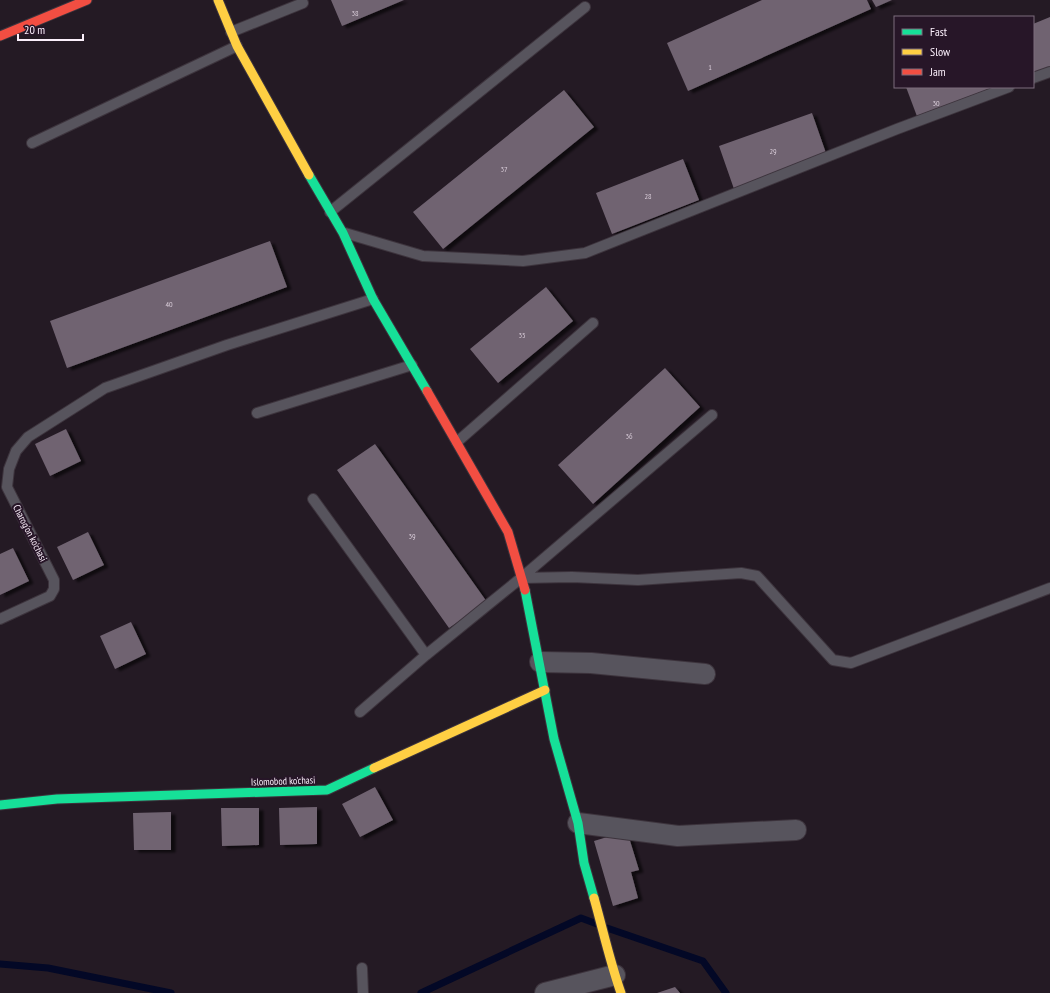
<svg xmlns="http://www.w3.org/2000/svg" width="1050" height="993" viewBox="0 0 1050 993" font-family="'PT Sans Narrow',sans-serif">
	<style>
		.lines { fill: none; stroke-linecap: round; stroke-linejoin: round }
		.stream { stroke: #030826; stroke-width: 7 }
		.building { fill: #706371; filter: url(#shadow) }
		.lane-casing { stroke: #3d343d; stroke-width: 12 }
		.street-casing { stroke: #3d343d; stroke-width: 22 }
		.fast-casing { stroke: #3d343d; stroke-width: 11 }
		.slow-casing { stroke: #3d343d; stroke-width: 11 }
		.jam-casing { stroke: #3d343d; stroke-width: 11 }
		.lane { stroke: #57545d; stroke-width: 10 }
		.street { stroke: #57545d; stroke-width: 20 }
		.fast { stroke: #16e098; stroke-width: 9 }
		.slow { stroke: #ffcf43; stroke-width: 9 }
		.jam { stroke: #f24e42; stroke-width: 9 }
		.labels { text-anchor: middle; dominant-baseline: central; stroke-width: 4; stroke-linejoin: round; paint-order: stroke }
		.number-label { font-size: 8px; fill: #d8ccd8 }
		.street-label { font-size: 10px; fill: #fbeffb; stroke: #271628 }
	</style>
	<defs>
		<filter id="shadow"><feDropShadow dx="4.5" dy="2.5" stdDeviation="1" flood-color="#0009"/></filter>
	</defs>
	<rect width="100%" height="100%" fill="#241a24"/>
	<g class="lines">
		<path class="stream" d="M607,928L703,961L726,993
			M0,964L48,968L171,993
			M421,993L581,918L597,924"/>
	</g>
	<path class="building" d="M331,0H404L342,26Z
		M762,0H867L871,9L688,91L667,43Z
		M872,0H892L876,7Z
		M1050,17V69L1033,75V24Z
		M906,87H1001L918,119Z
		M564,90L594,127L443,249L413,212Z
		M812,113L827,156L734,189L719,146Z
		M683,159L699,200L612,234L596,193Z
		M270,241L287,287L67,368L50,321Z
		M546,287L573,321L498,383L470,349Z
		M665,368L700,407L593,504L558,465Z
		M66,429L81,461L50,476L35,444Z
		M375,444L487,602L449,628L337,470Z
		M88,532L104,565L73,580L57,547Z
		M13,548L29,581L0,595V554Z
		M131,622L146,654L115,669L100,636Z
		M375,787L393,820L360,837L342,804Z
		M317,807V844L280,845L279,808Z
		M221,808H259V845L222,846Z
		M171,812V850H134L133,813Z
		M627,831L639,870L631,872L638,898L613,906L594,841Z
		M675,987L680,993H657Z"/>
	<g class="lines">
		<defs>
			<path id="lane" d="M231,32L303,3
				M1033,78L1050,72
				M32,143L237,46
				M330,212L585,7
				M345,233L423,256L523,261L585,253L897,129L1009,87
				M257,413L412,365
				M457,442L593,323
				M313,499L426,655L521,578L712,415
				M521,578L572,577L638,580L741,573L757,576L833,660L851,663L1050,588
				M0,619L50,596L54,589V580L7,487L9,469L16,451L28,437L105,388L227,345L373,299
				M360,712L426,655
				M362,968L363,993"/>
			<path id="street" d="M540,662L591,663L705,674
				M578,823L678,836L796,830
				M545,993L615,975"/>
			<path id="fast" d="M309,175L343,233L373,299L427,391
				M525,590L554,739L578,823L584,863L594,898
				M0,805L57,799L327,790L374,768"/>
			<path id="slow" d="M218,0L237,46L309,175
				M374,768L545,690
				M594,898C603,930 610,962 621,993"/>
			<path id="jam" d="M0,36L87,0
				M427,391L508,532L525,590"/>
		</defs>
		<use href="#lane" class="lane-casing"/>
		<use href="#street" class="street-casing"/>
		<use href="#fast" class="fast-casing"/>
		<use href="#slow" class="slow-casing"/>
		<use href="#jam" class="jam-casing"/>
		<use href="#lane" class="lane"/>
		<use href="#street" class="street"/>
		<use href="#fast" class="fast"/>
		<use href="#slow" class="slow"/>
		<use href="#jam" class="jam"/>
	</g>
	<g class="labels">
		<g class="number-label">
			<text x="355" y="13">38</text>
			<text x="710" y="67">1</text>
			<text x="936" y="103">30</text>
			<text x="773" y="151">29</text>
			<text x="504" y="169">37</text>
			<text x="648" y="196">28</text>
			<text x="169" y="304">40</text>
			<text x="522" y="335">35</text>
			<text x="629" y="436">36</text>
			<text x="412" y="536">39</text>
		</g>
		<g class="street-label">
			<text transform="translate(30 533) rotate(63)">Charog'on ko'chasi</text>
			<text transform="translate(283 781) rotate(-2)">Islomobod ko'chasi</text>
		</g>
	</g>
	<rect x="894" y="16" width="140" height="72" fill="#271628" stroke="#7c6d7c"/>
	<rect x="902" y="29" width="20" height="6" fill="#16e098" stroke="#7c6d7c"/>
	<text x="930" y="36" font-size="12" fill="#fbeffb">Fast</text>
	<rect x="902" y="49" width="20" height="6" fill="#ffcf43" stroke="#7c6d7c"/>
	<text x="930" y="56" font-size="12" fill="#fbeffb">Slow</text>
	<rect x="902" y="69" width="20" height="6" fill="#f24e42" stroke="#7c6d7c"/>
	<text x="930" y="76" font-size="12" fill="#fbeffb">Jam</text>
	<path d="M18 34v6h65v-6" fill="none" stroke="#fbeffb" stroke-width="2"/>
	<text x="24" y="34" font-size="12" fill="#fbeffb" stroke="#271628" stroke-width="3" paint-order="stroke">20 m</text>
</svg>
